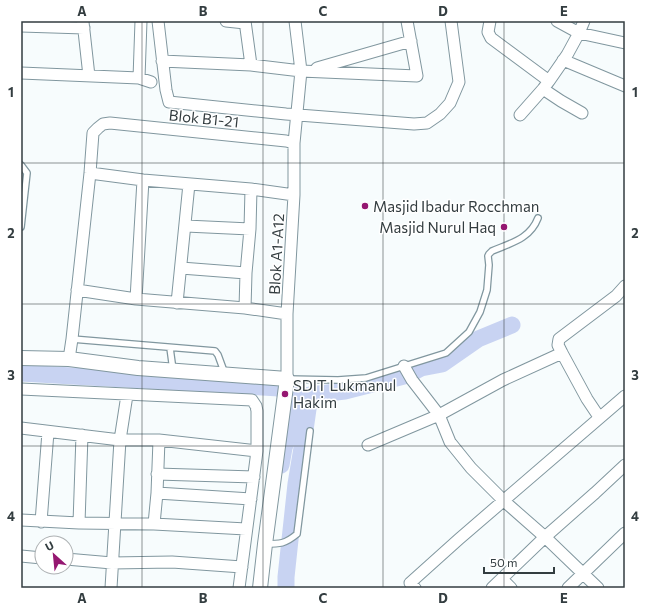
<svg xmlns="http://www.w3.org/2000/svg" width="646" height="609" viewBox="0 0 646 609" font-family="Commissioner,sans-serif">
	<style>
		.lines { fill: none; stroke-linecap: round; stroke-linejoin: round }
		.river { stroke: #c8d3f2; stroke-width: 17 }
		.service-casing { stroke: #81979f; stroke-width: 8 }
		.minor-casing { stroke: #81979f; stroke-width: 13 }
		.tertiary-casing { stroke: #81979f; stroke-width: 16 }
		.service { stroke: #fff; stroke-width: 5.5 }
		.minor { stroke: #fff; stroke-width: 11 }
		.tertiary { stroke: #fff; stroke-width: 14 }
		.grid { fill: none; stroke: #333d40; stroke-width: 1; stroke-opacity: 0.55 }
		.poi-dot { fill: #951771; stroke: #fff; stroke-width: 1.5 }
		.labels { text-anchor: middle; dominant-baseline: central; stroke-width: 3; stroke-linejoin: round; paint-order: stroke }
		.street-label { font-size: 15px; fill: #333d40; stroke: #fff }
		.poi-label { font-size: 15px; fill: #333d40; stroke: #fff; text-anchor: start }
		.neatline { fill: none; stroke: #333d40; stroke-width: 1.5 }
		.grid-label { font-size: 13px; text-anchor: middle; font-weight: bold; fill: #333d40 }
	</style>
	<rect width="100%" height="100%" fill="#f7fcfd"/>
	<g class="lines">
		<path class="river" d="M21,373L279,388L286,393L302,397L284,448L281,465
			M286,588V577L296,484L305,430L310,395L345,391L408,375L421,368L442,364L478,339L512,325"/>
		<defs>
			<path id="service" d="M21,165L27,173L21,227
				M72,339L215,351L218,355L225,374
				M170,348L173,370
				M287,379L338,380L366,378L446,353L469,332L480,312L487,290L489,265L488,256L489,254L492,251C511,243 530,239 538,218
				M265,544C280,544 285,544 297,534L310,431"/>
			<path id="minor" d="M158,21L166,90L169,102L286,114L414,124L427,123L440,114L450,103L459,82L451,21
				M226,21L245,23
				M245,21L251,65
				M490,21L488,32L491,38L549,81
				M557,21L579,33L625,43
				M83,22L89,76
				M21,26L84,28
				M563,60L625,86
				M162,61L251,65L301,71L417,76L407,21
				M317,68L411,41
				M21,73L139,78L151,82
				M139,78L141,21
				M543,89L561,101L582,113
				M520,115L543,89L549,81L567,55L579,33L584,21
				M90,173L143,180L251,189L294,195
				M186,226L250,229
				M181,268L246,273
				M77,290L136,299L245,308L287,314
				M136,299L143,180
				M177,303L189,184
				M245,308L246,273L250,229L251,189
				M69,359L72,339L90,173L93,133L98,128L103,124L110,123L286,141L294,143
				M404,366L412,380L439,415L450,442L471,468L504,501L545,537L598,588
				M287,379V314L294,195V143L301,71L295,21
				M21,389L252,400L256,406L257,411V451L239,588
				M599,417L587,399L562,353L558,345L559,339L616,296L625,286
				M21,428L120,440H159L257,451
				M368,445L439,415L503,380L562,353
				M157,474L254,477
				M157,493L251,499
				M21,520L79,523L154,524L246,529
				M41,522L48,432
				M79,523L82,435
				M154,524L157,493L159,440
				M21,556L42,558
				M66,559L112,563L172,562L242,567
				M502,579L511,588
				M111,588L120,440L127,395
				M415,588L410,583L459,539L625,396
				M492,588L545,537L595,493L625,465
				M568,588L625,533"/>
			<path id="tertiary" d="M21,358L69,359L138,368L287,379L265,544L260,588"/>
		</defs>
		<use href="#service" class="service-casing"/>
		<use href="#minor" class="minor-casing"/>
		<use href="#tertiary" class="tertiary-casing"/>
		<use href="#service" class="service"/>
		<use href="#minor" class="minor"/>
		<use href="#tertiary" class="tertiary"/>
	</g>
	<path class="grid" d="M142,21V588M263,21V588M383,21V588M504,21V588M21,163H625M21,304H625M21,446H625"/>
	<g class="poi-dot">
		<circle cx="365" cy="206" r="4"/>
		<circle cx="504" cy="227" r="4"/>
		<circle cx="285" cy="394" r="4"/>
	</g>
	<g class="labels">
		<g class="street-label">
			<text transform="translate(204 118) rotate(6)">Blok B1-21</text>
			<text transform="translate(276 254) rotate(-87)">Blok A1-A12</text>
		</g>
		<g class="poi-label">
			<text x="373" y="206">Masjid Ibadur Rocchman</text>
			<text x="496" y="227" text-anchor="end">Masjid Nurul Haq</text>
			<text x="293" y="385">SDIT Lukmanul<tspan x="293" dy="17">Hakim</tspan></text>
		</g>
	</g>
	<rect width="646" height="609" fill="none" stroke="#ffffff" stroke-width="44"/>
	<g transform="translate(54 555) rotate(333)"><circle r="19" fill="#ffffff" stroke="#adb1b3"/>
	<path d="M0-3L7 15L0 10L-7 15Z" fill="#951771"/>
	<text y="-6" font-size="11" font-weight="bold" text-anchor="middle" fill="#333d40">U</text>
	</g>
	<path d="M484 567v6h70v-6" fill="none" stroke="#333d40" stroke-width="2"/>
	<text x="490" y="567" font-size="12" fill="#333d40" stroke="#ffffff" stroke-width="3" paint-order="stroke">50 m</text>
	<rect x="22" y="22" width="602" height="565" class="neatline"/>
	<g class="grid-label">
		<text x="82" y="16">A</text>
		<text x="203" y="16">B</text>
		<text x="323" y="16">C</text>
		<text x="443" y="16">D</text>
		<text x="564" y="16">E</text>
		<text x="11" y="97">1</text>
		<text x="635" y="97">1</text>
		<text x="11" y="238">2</text>
		<text x="635" y="238">2</text>
		<text x="11" y="380">3</text>
		<text x="635" y="380">3</text>
		<text x="11" y="521">4</text>
		<text x="635" y="521">4</text>
		<text x="82" y="603">A</text>
		<text x="203" y="603">B</text>
		<text x="323" y="603">C</text>
		<text x="443" y="603">D</text>
		<text x="564" y="603">E</text>
	</g>
</svg>
